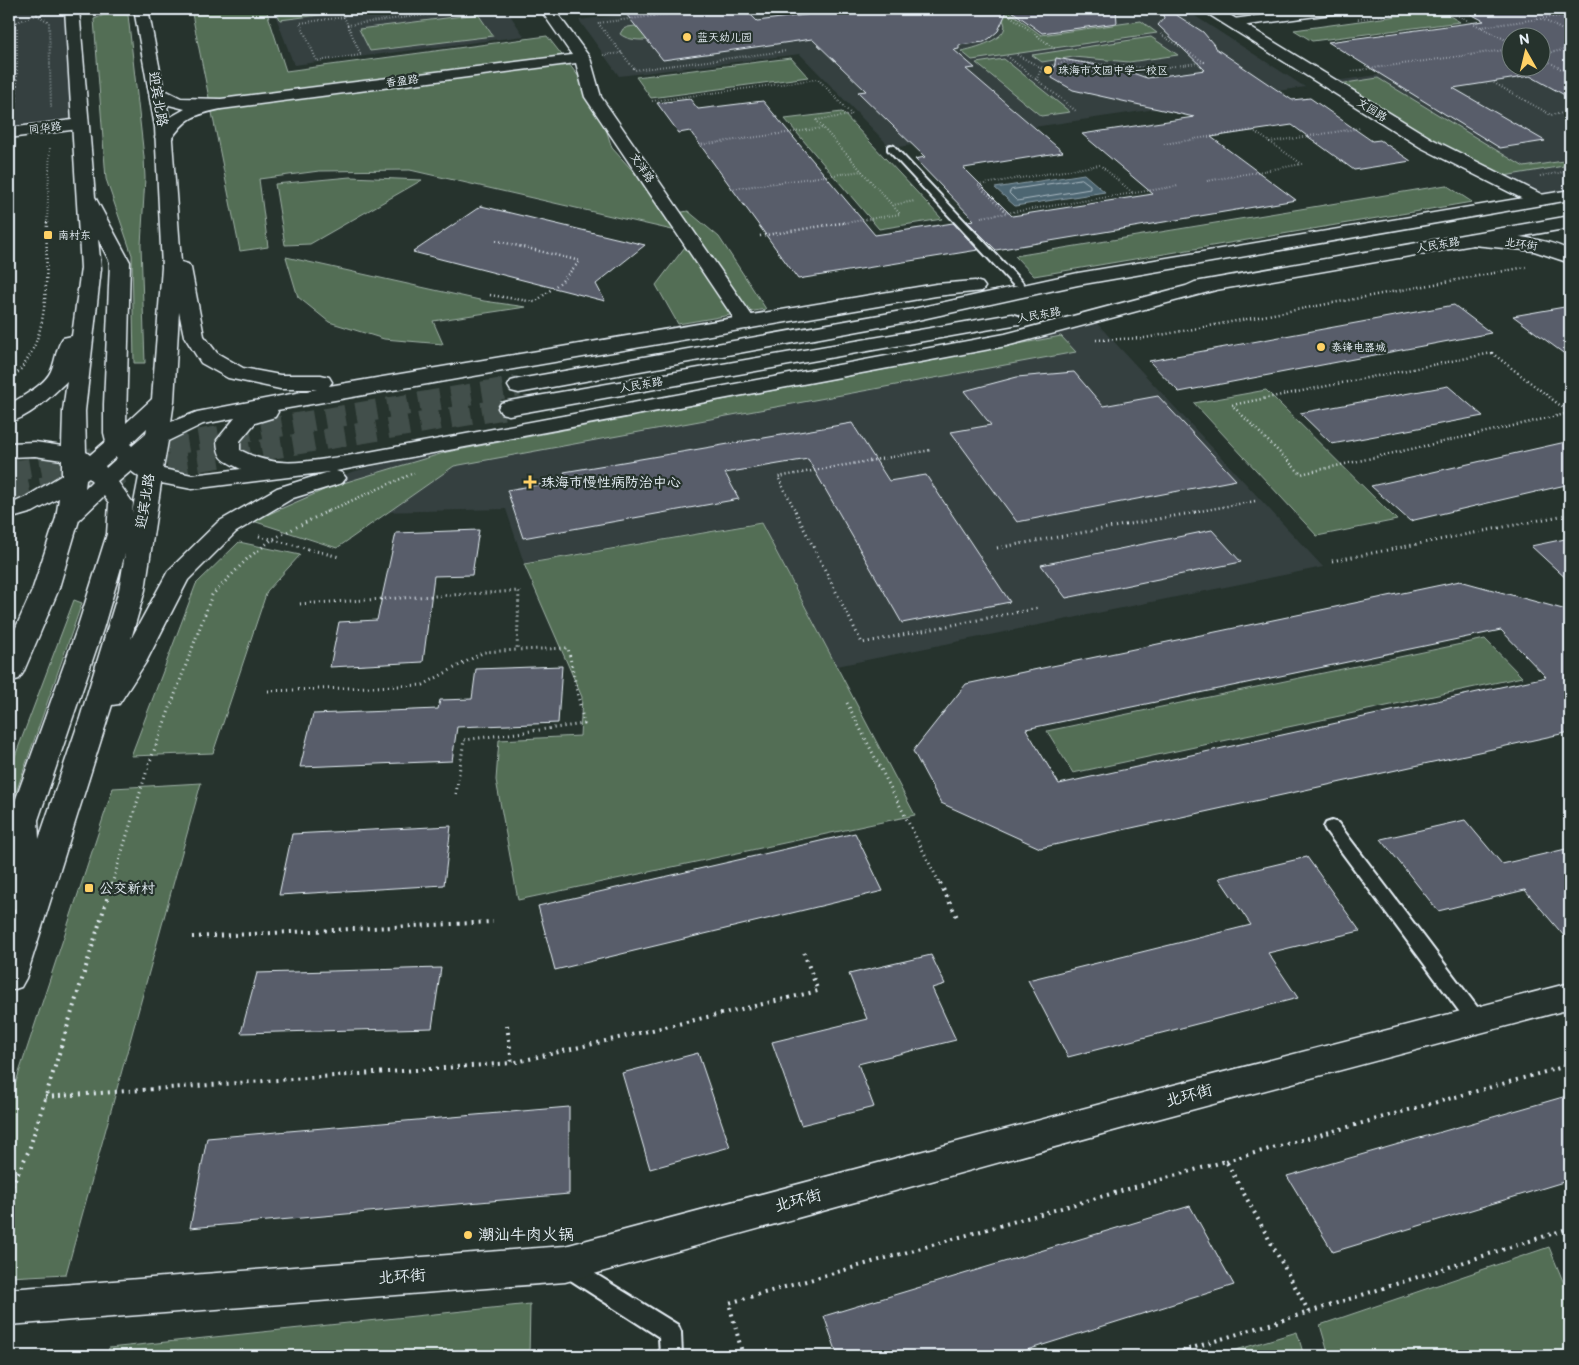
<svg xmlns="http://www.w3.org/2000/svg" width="1579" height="1365" viewBox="0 0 1579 1365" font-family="'Balsamiq Sans','LXGW WenKai TC',sans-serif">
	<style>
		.built { fill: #354040 }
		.green { fill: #536e55; stroke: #9eb0a6 }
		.water { fill: #4d6672; stroke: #8b9ea8 }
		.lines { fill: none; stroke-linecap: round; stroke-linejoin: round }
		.shore { stroke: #aab9c2; stroke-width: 1 }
		.building { fill: #585d6b; stroke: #e8f1f8; fill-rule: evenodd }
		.primary-tunnel { stroke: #43504b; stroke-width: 21; stroke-dasharray: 21 11; stroke-linecap: butt }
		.lane-casing { stroke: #e8f1f8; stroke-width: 4 }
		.street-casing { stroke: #e8f1f8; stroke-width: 3 }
		.secondary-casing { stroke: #e8f1f8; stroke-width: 3 }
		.primary-casing { stroke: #e8f1f8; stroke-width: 3 }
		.path-far3 { stroke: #e8f1f8; stroke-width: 2; stroke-dasharray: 0.5 2.5; stroke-linecap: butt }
		.path-far2 { stroke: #e8f1f8; stroke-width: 2.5; stroke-dasharray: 1 3; stroke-linecap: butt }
		.path-far1 { stroke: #e8f1f8; stroke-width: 3; stroke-dasharray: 1 4; stroke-linecap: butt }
		.path { stroke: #e8f1f8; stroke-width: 4; stroke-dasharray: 2 5; stroke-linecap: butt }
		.lane { fill: #26332d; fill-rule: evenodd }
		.street { fill: #26332d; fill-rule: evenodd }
		.secondary { fill: #26332d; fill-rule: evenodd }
		.primary { fill: #26332d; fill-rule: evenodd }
		.poi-dot { fill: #ffd166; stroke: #26332d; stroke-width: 2 }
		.labels { text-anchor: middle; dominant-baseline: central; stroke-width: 4.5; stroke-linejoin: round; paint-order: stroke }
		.far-poi-label { font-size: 11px; fill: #e8f1f8; stroke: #26332d; text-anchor: start }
		.far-street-label { font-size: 11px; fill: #e8f1f8; stroke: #26332d }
		.street-label { font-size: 14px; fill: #e8f1f8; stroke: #26332d }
		.poi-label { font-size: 14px; fill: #e8f1f8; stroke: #26332d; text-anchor: start }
		.near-street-label { font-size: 16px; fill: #e8f1f8; stroke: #26332d }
		.near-poi-label { font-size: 16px; fill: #e8f1f8; stroke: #26332d; text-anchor: start }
	</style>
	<rect width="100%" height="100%" fill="#26332d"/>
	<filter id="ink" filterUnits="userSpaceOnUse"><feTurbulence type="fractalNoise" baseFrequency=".02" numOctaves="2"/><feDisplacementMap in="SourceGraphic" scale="10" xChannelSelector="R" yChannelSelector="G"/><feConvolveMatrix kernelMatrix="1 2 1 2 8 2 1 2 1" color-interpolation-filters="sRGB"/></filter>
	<g filter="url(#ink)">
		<path class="built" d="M9,9H72L80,124L9,133Z
			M273,9H506L524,36L294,65Z
			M672,9H1184L1305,87L891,148L800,54L619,76L579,20Z
			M1511,56L1512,68H1542V60L1570,75V195L1540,200L1328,82Z
			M1092,318L1323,567L837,666L761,522L524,563L506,509L247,515L285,493L359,470L497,435Z"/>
		<path class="green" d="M191,9H266L286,71L547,36L583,82L611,124L606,129L612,148L672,214L688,211L719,237L766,309L678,324L656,285L694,235L410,170L319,171L259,179L268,247L240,251Z
			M276,9H333L335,13L280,20Z
			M994,9H1006L1041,35L1141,21L1157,33L972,60L961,51C972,49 1011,39 1004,22C1002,18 997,13 994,9Z
			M1440,10L1460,22L1312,41L1294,30Z
			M117,14L128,15L144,157L145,178L141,245L145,363H134L132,255L106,179L94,19L104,15Z
			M478,14L493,36L370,51L359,29Z
			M671,21L686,34C669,37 634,46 620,34L623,29L628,27Z
			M1151,37L1178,55L1129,62L1073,57L1042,62L1032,55Z
			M791,58L808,77L651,98L636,77Z
			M1004,59L1070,112L1041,116L976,63Z
			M1378,78L1524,167L1570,160V165L1504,176L1431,141L1339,84Z
			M842,112L942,219L879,229L785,119Z
			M350,177L422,180L310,244L285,245L275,184Z
			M1446,185L1472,202L1034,276L1015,256Z
			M286,257L484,301L526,307L433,321L443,344L384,339L329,322L298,297Z
			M1061,336L1076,352L454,466L337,548L253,521L333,486L447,452Z
			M1266,390L1397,520L1317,536L1194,403Z
			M761,523L915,815L518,900L496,780L499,740L580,736L582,697L524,564Z
			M239,542L300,555L267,591L213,753L131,756L196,584Z
			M74,600L82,603L14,798L9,820V772Z
			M1485,639L1522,677L1073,773L1047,731Z
			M201,783L66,1274L9,1277V1103L113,788Z
			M1549,1247L1570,1298V1356H1329L1320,1325Z
			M530,1304L529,1356H107L109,1348Z
			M1297,1332L1304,1356H1216Z"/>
		<path class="water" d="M1084,174L1105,192L1015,206L995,188Z"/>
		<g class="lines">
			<path class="shore" d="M1082,179L1090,185V189L1017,201L1009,193L1011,190Z"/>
		</g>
		<path class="building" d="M622,9H745L757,21L852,9H1008L998,31L990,38L984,42L959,45V49L954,50L975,68L966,69L1063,152L964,168L1012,216L1153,194L1082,134L1194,117L1073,90L1052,78L1056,58L1121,69L1147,78L1205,70L1158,25L1164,18L1161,9H1167L1203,32L1214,45L1215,48L1292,100L1310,98L1372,141L1380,140L1411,161L1354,170L1292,125L1211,137L1296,200L996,250L967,221L974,220L915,159L925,157L858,92L866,91L812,39L663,60Z
			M1009,9H1116L1117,23L1042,33Z
			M1461,9H1570V98L1530,76L1453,88L1545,141L1500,148L1328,42L1484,21ZM1512,38H1542V68H1512Z
			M690,99L698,109L763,101L875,235L953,223L978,250L798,279L690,131L679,133L657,103Z
			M481,206L645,245L596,284L605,301L413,252Z
			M1454,305L1491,333L1179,392L1149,361Z
			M1570,306V358L1513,316Z
			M1074,372L1103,406L1158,396L1236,480L1017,522L951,432L991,425L964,391L1017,377Z
			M1448,386L1483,416L1332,444L1300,413Z
			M852,423L889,481L926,475L1010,602L902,623L808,459L725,473L739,499L523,538L507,490L567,480L564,472Z
			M1570,441V484L1410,521L1371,486Z
			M479,530L472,575L434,576L423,662L330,667L339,622L377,620L396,533Z
			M1212,530L1241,562L1066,598L1041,565Z
			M1570,538V582L1531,546Z
			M1460,581L1570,611V732L1040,848L941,803L913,751L966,684ZM1501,630L1546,677L1059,784L1026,729Z
			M562,666L558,723L457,727L452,761L300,767L313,714L438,709L440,700L472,699L476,669Z
			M1465,820L1502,864L1570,848V943L1525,890L1438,911L1381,839Z
			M451,826L444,885L279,895L292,834Z
			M855,833L883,891L555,970L538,906Z
			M1307,857L1360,931L1268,953L1298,998L1068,1057L1028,980L1251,925L1219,878Z
			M931,955L945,984L932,988L956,1040L858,1064L874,1107L801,1125L772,1042L867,1019L849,974Z
			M441,968L432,1028L241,1033L257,973Z
			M698,1053L730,1147L650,1169L622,1073Z
			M1570,1095V1180L1333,1252L1287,1176Z
			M569,1107V1194L190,1228L207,1138Z
			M1190,1206L1234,1285L1008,1356H838L824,1316Z"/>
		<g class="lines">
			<path class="primary-tunnel" d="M9,472L519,386
				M9,493L509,408"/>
			<defs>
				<path id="lane" d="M891,145L894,146L1022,282L1023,284L1022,286H1014L888,150V146Z
					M1332,821L1338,823L1484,1016L1486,1021L1484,1026L1477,1028L1470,1026L1326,831L1324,827L1326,823Z
					M568,1257L678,1325L681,1332L682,1356H660L659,1337L561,1274L557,1267L561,1260Z"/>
				<path id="street" d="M540,9H554L590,58L601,97L757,323L754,327L747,329L740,327L737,323L585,97L576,63L221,109C194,115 186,117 170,141L164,142L158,141L155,137L167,119L185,109L165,104L158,100L149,91L151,88L157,86L181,98L221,99L572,55Z
					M1307,9H1346L1344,12L1339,13L1233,27L1228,26L1226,23L1228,20L1233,19Z
					M80,119L86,120L88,124L86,128L9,138V128Z
					M1470,234C1504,235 1539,236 1570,250V263L1534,251L1463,244L1460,240L1463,236Z
					M1570,983V1009L1131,1126L565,1282L9,1325V1289L565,1246L1131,1096Z"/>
				<path id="secondary" d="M1203,9H1220L1432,139L1545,196L1548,200L1545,204L1539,205L1533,204L1420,147L1205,12Z"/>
				<path id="primary" d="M65,9H79L95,197L130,262L126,423L152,399L162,267L155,127L134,9H148L171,127L181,262L188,264L191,268L204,336L217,353L243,368L280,375H321L329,377L332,382L329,386L936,284L975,281L982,283L985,287L982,291L936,296L277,410L278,412L275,417L255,423L240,441V450C277,470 307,461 347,456L1005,334L1186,286L1195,282L1570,216V228L1216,290L1006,346L336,471L342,473L346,478L342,483L293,498L236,532L188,580L146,662L119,704L112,705L26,978L21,987L9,991V930L15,911L11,904L9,818L77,629L107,534L109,503L104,496L79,520L58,591L23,673L19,679L9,682V643L32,591L56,518L59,498L33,512L9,519V505L26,497L62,475V460L35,456L9,457V443L35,442L62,446L63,411L67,381C51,396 31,417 9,422V405C22,396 44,386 51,371C56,360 56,347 63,338L72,336L81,268ZM98,239L110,262L104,404V433L106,441L90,455L86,452L85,411L101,268ZM179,312L184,336L201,363L228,378L280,389H317L197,412L171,422L174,401ZM235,418L217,440C218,460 224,460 241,469L192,475L163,469L168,441L203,424ZM147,428L146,434L132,446L130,444ZM116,457L117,458L106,468L105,466ZM131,471L139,477L132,513L133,503L118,482ZM329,472L277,488L218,522L168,571L131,639L145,590L161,483L192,489ZM89,478L92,481L85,488L86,480ZM125,554L119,590L80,718L39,839L38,820L103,629Z
					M1570,190V200L1078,285L913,321L519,393L511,391L508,386L511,381L519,379L913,309L1078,273Z
					M1012,314L1019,316L1022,320L1019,324L509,415L501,413L498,408L501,403L509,401Z"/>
			</defs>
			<use href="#lane" class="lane-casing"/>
			<use href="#street" class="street-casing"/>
			<use href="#secondary" class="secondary-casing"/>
			<use href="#primary" class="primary-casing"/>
			<path class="path-far3" d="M37,9V15L50,13
				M1001,9L1055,49
				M1445,9L1512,43
				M783,11L798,9
				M669,14L598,23L635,70L786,51
				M344,17L361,55L317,61L300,23Z
				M1358,19L1429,9
				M1542,19L1570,34
				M9,20L14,23L17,29V105L12,111
				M14,23L37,15L49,22L51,108
				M347,25L472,9
				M1481,27L1567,15L1554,9
				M1542,54L1570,49
				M603,55L622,53
				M1017,55L1042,68
				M1007,56L1076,111
				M1542,58L1570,74
				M1352,71L1512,49
				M1036,80L1042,68L1069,61L1154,69L1204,62L1160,34
				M1494,83L1551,115L1570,112
				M652,101L818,79L852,115L816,120
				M816,120L892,205L915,201
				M1164,144L1252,130L1270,142
				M699,145L823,128
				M1540,176L1570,171
				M1207,181L1302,164L1270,142L1361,128
				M731,189L862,171
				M1006,212L978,185L1100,165L1133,193
				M981,217L1178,186
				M47,224L50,146
				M839,224L900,214L892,205"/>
			<path class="path-far2" d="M760,236L847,222
				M490,295L535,302L562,281L580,261L494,240
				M1096,340L1145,338L1526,267
				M1492,353L1570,413L1301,474L1232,405Z
				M9,381C54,343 45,275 47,222
				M326,512L414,473
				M796,512L778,477L931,450
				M1195,512L1255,501"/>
			<path class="path-far1" d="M795,511L862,643L1038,608
				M259,536L339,557
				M997,548L1202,511
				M1332,561L1570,514
				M268,691L423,685L484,652L517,650L519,591L298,604
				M847,703L940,884
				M456,794L464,740L584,724L568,648L517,650
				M112,884L148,767L212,595L248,558L273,539L328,511"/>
			<path class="path" d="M940,883L957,917
				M192,937L493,922
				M507,1025L512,1063L818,991L804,953
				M45,1097L512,1063
				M1226,1161L1570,1065
				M9,1192L29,1150L112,883
				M1309,1312L1570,1228
				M743,1356L729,1303L1226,1161L1309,1312L1166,1356"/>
			<use href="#lane" class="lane"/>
			<use href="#street" class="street"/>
			<use href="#secondary" class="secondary"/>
			<use href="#primary" class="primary"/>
		</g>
	</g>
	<g class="poi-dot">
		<circle cx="687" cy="37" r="5"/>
		<circle cx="1048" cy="70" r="5"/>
		<rect x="43" y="230" width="10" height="10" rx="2.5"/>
		<circle cx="1321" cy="347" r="5"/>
		<path d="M527.5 474.5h5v5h5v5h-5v5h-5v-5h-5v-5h5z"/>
		<rect x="84" y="883" width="10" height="10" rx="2.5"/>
		<circle cx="468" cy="1235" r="5"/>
	</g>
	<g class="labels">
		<g class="far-poi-label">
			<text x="697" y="37">蓝天幼儿园</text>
			<text x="1058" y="70">珠海市文园中学一校区</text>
			<text x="58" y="235">南村东</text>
			<text x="1331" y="347">泰锋电器城</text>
		</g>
		<g class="far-street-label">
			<text transform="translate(402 81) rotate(-7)">香盈路</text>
			<text transform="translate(1372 110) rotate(32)">文园路</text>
			<text transform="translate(45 128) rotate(-7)">同华路</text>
			<text transform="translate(642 168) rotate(56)">文洋路</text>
			<text transform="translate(1521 244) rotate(8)">北环街</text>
			<text transform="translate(1438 245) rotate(-10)">人民东路</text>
			<text transform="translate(1039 315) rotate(-10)">人民东路</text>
			<text transform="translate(641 385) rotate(-10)">人民东路</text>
		</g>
		<g class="street-label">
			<text transform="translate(158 99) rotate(80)">迎宾北路</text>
			<text transform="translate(145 501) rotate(-81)">迎宾北路</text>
		</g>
		<g class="poi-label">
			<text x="541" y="482">珠海市慢性病防治中心</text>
			<text x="99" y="888">公交新村</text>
		</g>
		<g class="near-street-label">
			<text transform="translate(1189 1096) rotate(-15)">北环街</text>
			<text transform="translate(798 1201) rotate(-15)">北环街</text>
			<text transform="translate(402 1277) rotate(-4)">北环街</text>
		</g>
		<g class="near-poi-label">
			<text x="478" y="1235">潮汕牛肉火锅</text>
		</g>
	</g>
	<rect width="1579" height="1365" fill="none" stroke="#26332d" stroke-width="30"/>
	<rect x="15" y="15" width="1549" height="1335" fill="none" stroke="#e8f1f8" stroke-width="2" filter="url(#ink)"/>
	<g transform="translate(1526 52) rotate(352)"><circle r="24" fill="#26332d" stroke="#747f7e"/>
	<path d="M0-4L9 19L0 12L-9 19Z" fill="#ffd166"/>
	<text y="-8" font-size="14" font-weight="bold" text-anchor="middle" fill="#e8f1f8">N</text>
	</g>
</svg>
